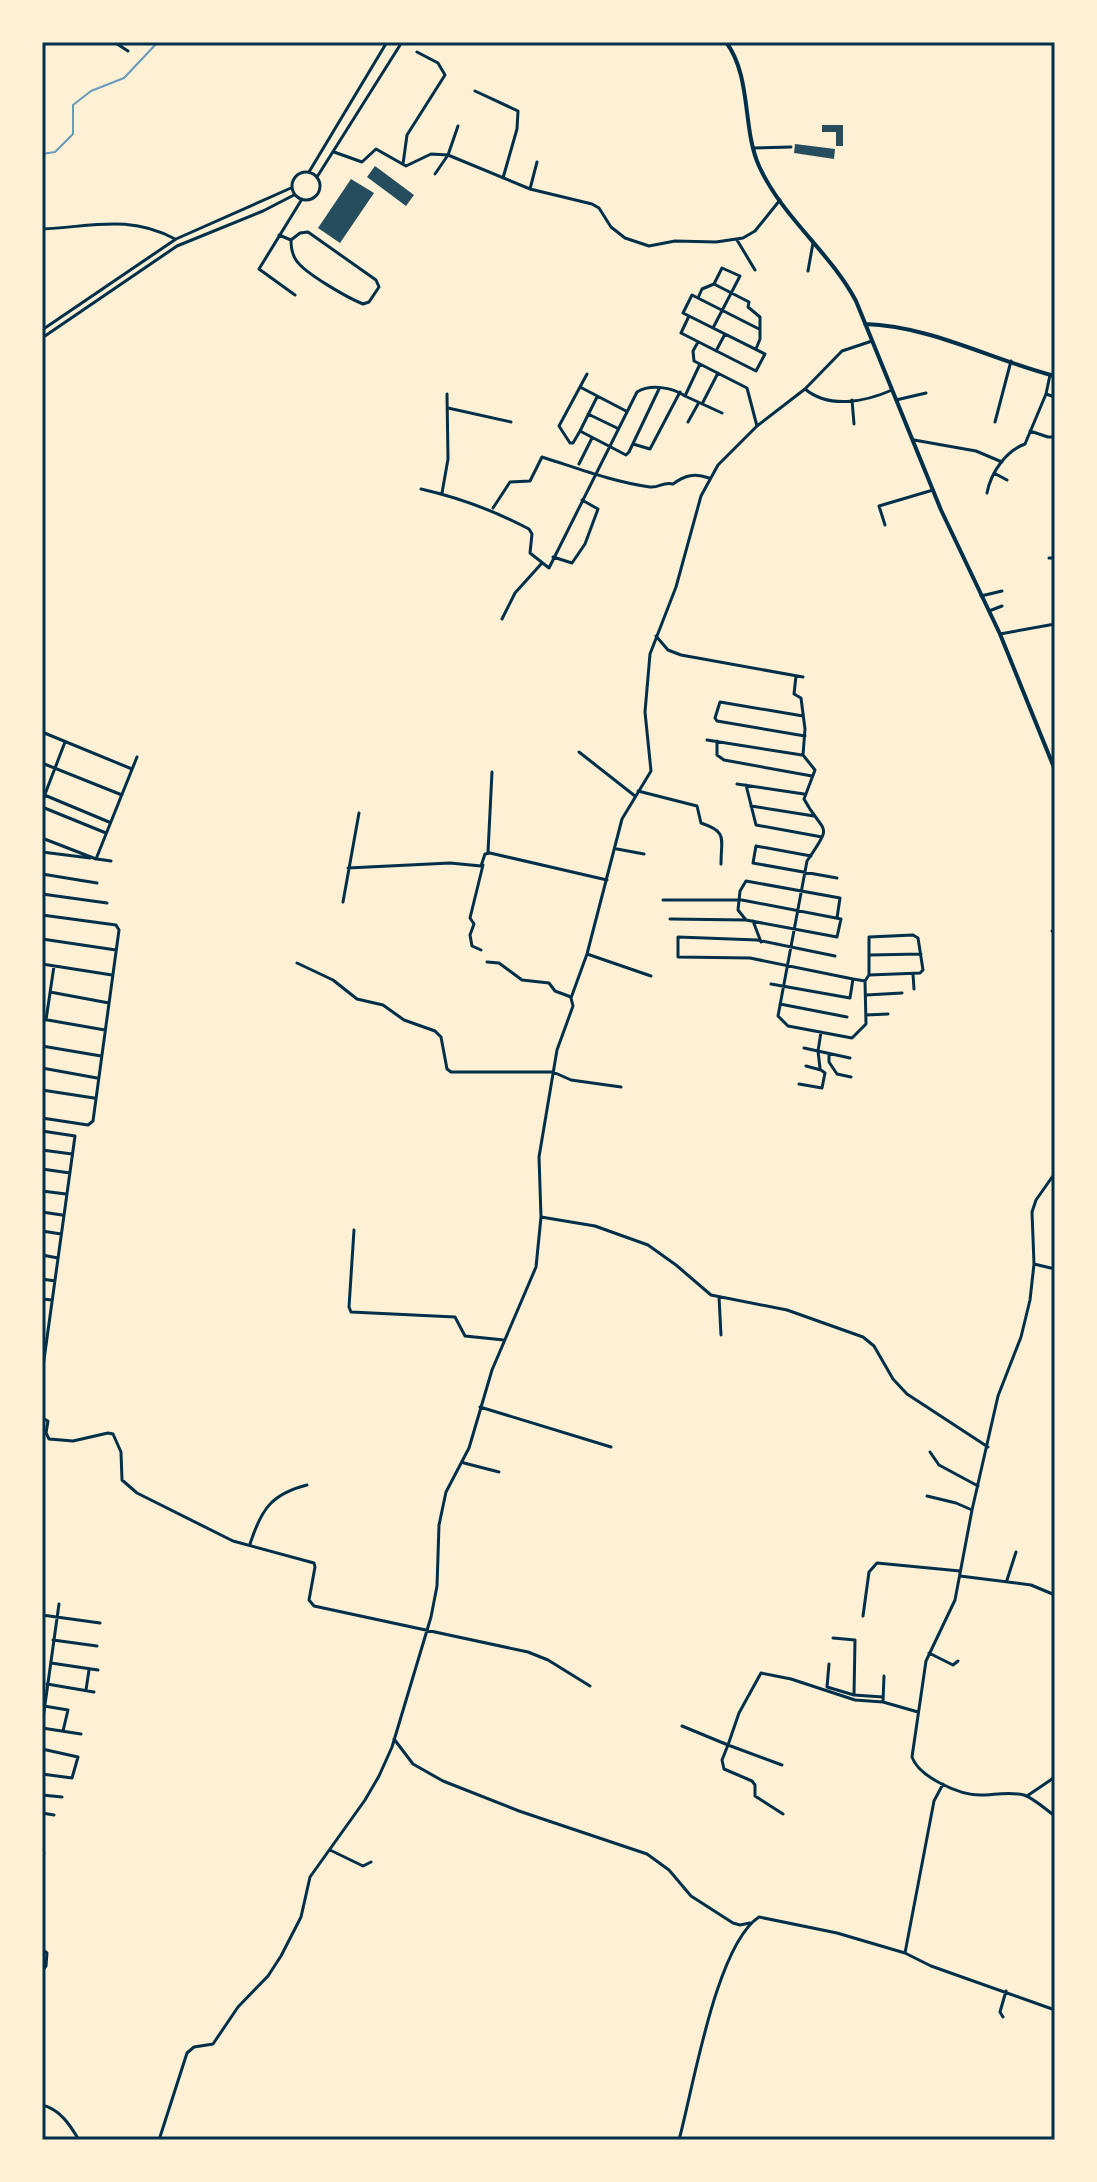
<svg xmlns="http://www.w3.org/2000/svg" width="1097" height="2182" viewBox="0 0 1097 2182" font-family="'Nunito Sans',sans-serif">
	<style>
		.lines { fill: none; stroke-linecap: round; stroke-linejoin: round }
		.stream { stroke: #669bbc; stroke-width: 2 }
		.building { fill: #264d5e }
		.minor { stroke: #003049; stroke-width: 3 }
		.tertiary { stroke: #003049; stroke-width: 3 }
		.primary { stroke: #003049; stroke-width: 4 }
		.neatline { fill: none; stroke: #003049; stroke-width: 3 }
	</style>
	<rect width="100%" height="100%" fill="#fdf0d5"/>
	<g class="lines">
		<path class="stream" d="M42,154L55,152L73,134V105L91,91L124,78L158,42"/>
	</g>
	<path class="building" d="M822,125H843V146H836V132H822Z
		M795,144L835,149L834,159L794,153Z
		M375,166L414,195L406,206L367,177Z
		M351,179L374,193L340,243L318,228Z"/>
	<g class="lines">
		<path class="minor" d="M114,42L128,51
			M475,91L518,111L517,129L503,178
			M754,148L791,147
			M334,152L362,162L376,149L406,166L431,154L448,155L530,189L592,204L599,208L611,227L625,238L649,246L675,241L716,242L743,238L755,231L780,200
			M403,164L407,135L445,75L438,63L417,52
			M292 186a14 14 0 1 1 28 0a14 14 0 1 1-28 0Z
			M309,172L387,42
			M435,174L448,155L458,126
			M317,177L402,42
			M530,189L537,162
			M42,229C91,227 129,214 175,239
			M279,235L291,240L300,233L308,232L376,280L379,287L369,302L363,304C348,298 304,273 296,260C292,254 291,247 291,240
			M737,240L755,270
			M808,271L813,243
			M714,284L749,302L748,307L760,317V339L756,349
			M295,295L259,269L302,199
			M698,298L702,289L714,284L722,268L740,276L713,328
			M689,316L681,333L756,371L765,354L683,313L692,295L759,329
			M698,342L693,351L694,361L747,388L757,426
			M716,351L725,334
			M580,387L626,411
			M805,389C829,409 865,402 892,390
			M1046,394L1055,397
			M685,396L722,413
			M597,397L580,431L626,455L629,452L659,389
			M852,400L854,424
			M896,400L926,393
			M702,404L718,373
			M448,408L511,422
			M588,414L617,428
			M688,422L698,404
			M995,422L1011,361
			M580,431L573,443H570L559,426L587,374
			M1030,431L1048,437H1055
			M914,440L976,451L1002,462
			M633,444L650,449L680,392
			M579,464L592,438
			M994,473L1007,480
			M421,489C461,498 493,510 529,529L532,534L530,553L549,568L637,392C650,384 672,387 685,396L700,364
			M442,493L448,459L447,394
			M987,493C991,472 1006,451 1025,444L1046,394L1050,375
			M493,508L510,482L530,481L542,457C577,468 613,482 650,487C660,488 663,481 673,484C685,475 695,473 709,478
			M885,525L879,506L933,490
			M553,557L572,563L585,544L598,509L582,500
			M1049,558H1055
			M981,596L1002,591
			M989,611L1002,606
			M502,619L515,593L542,563
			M1000,634L1055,624
			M656,636L668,650L681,655L803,677
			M796,676L794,694L801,698L805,729L803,755L815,770L804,799C823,835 835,821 807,861L778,1016L788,1026L852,1038L866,1024L865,981L853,979
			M803,716L720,702L715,718L717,721L805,736
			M42,732L132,769
			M707,740L802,755
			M717,741V755L724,760L812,776
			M579,752L635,796
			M42,763L122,795
			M737,784L804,794
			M746,785L756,825L822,837
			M638,791L697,806L701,823C728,832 721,838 721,864
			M42,794L109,822
			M42,802L65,742
			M751,806L814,816
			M42,807L106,833
			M42,838L96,859L137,757
			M617,849L644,854
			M42,852L90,858
			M488,852L492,772
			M811,856L756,846L753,863L837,878
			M97,859L111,861
			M348,868L450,863L481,866L485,854L490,853L607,880
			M42,874L97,883
			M42,894L107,903
			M663,900H742L841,919L837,937L746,920L670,919
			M343,902L359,813
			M42,915L116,925L119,930L93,1121L88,1125L42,1118
			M746,920L738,910L740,891L746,881L840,898L837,918
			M753,921L761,942
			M1052,931H1055
			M42,939L116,950
			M481,950L472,946L470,935L474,924L470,918L483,865
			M587,954L651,976
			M869,955L921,954
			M487,962L499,963L522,980L549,983L555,991L571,997
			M297,963L333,980L357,999L383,1005L404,1020L435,1031L441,1037L447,1069L451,1072H553L571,1080L621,1087
			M42,964L112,975
			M913,974L914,989
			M865,981L869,975V937L913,935L918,938L923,970L920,973L869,975
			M771,984L850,998L853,979L750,958L678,957V937L757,940L835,956
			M50,992L109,1003
			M866,995L902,993
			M780,1004L847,1017
			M866,1015L888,1014
			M42,1019L105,1030
			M46,1020L54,966
			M42,1046L101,1056
			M804,1048L850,1058
			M829,1054V1062L837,1074L851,1077
			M42,1068L97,1078
			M820,1068L818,1051L821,1032
			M799,1084L822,1088L825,1073L821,1070L806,1066
			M42,1090L94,1098
			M42,1131L75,1136L42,1374
			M42,1150L72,1154
			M42,1169L70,1173
			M1055,1173L1036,1200L1032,1212L1034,1264L1030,1300L1021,1337L998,1396L972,1510L955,1600L926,1661L912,1757C919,1777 959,1795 980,1795C994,1795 1009,1791 1024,1795C1035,1799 1045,1809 1055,1816
			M42,1191L66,1194
			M42,1212L62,1215
			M541,1217L595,1226L648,1245L676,1265L711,1295L787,1310L863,1337L874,1346L893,1379L907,1394L988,1447
			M354,1230L349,1307L351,1312L455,1317L465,1336L504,1340
			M42,1231L61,1234
			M42,1255L58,1258
			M1034,1264L1055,1269
			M42,1279L55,1281
			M719,1297L721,1335
			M42,1299L52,1300
			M480,1407L611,1447
			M42,1418L48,1421L46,1433L49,1439L73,1441L108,1433L113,1434L121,1452L122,1480L137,1493L233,1541L314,1563L315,1567L309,1600L314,1606L528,1652L548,1660L590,1686
			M930,1452L939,1465L978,1486
			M464,1463L499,1472
			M927,1496L956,1503L972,1510
			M250,1544C261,1510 271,1494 307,1485
			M960,1576L1031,1585L1055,1595
			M1007,1580L1016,1552
			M42,1615L100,1623
			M863,1616L869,1572L877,1563L960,1571
			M833,1638L855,1640L854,1695
			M53,1640L97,1646
			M929,1653L953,1665L958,1661
			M51,1663L98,1670
			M829,1664L827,1687L854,1695L883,1697
			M47,1684L94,1692
			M86,1690L89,1670
			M883,1702L884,1676
			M44,1706L68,1710L63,1731
			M42,1726L59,1604
			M682,1726L728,1745L722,1760L724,1769L752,1781L755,1785V1796L783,1814
			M42,1728L81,1734
			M394,1739L413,1764L443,1781L519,1811L647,1854L669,1870L691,1896L733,1923L740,1925L750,1923
			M42,1749L78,1757L72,1778L42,1774
			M782,1765L728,1745L739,1713L761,1673L791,1679L855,1700L883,1702L918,1712
			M42,1795L62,1797
			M1027,1796L1055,1777
			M42,1813L54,1815
			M330,1850L363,1866L371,1862
			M42,1853H44
			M42,1949L47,1953L46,1966L42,1971
			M905,1953L934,1801L943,1784
			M1003,2017L1000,2012L1006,1991
			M42,2105C60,2109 70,2125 79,2140
			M159,2140L187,2053L194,2047L213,2044L238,2007L268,1976L281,1956L301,1917L310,1877L365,1800L379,1776L392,1747L431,1617L437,1586L439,1525L446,1492L469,1448L492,1370L536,1267L541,1217L539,1157L557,1050L573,1006L571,998L587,954L622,819L651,771L645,712L650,654L676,587L701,496L718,465L757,426L805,389L842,351L872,341
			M679,2140C693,2089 716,1945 759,1917L837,1933L905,1953L931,1966L1055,2010"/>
		<path class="tertiary" d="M42,330L176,239L291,188
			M42,338L177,246L263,211L294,195"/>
		<path class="primary" d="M726,42C752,77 742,128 759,166C782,217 830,252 856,301L941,510L1000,634L1055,770
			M865,324C931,326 992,360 1055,376"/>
	</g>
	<rect width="1097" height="2182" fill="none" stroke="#fdf0d5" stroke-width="88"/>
	<rect x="44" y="44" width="1009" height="2094" class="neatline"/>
</svg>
